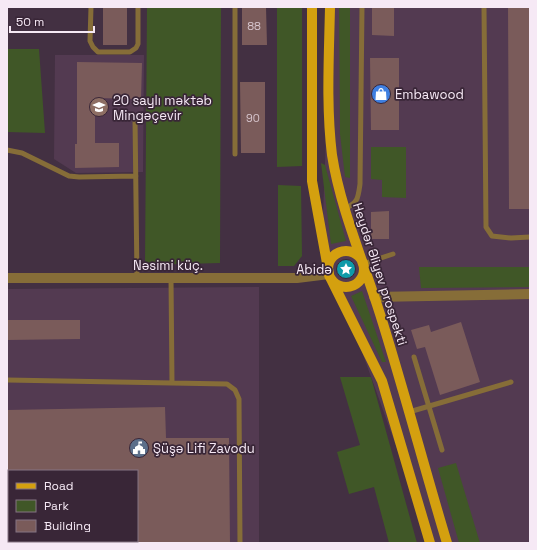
<svg xmlns="http://www.w3.org/2000/svg" width="537" height="550" viewBox="0 0 537 550" font-family="'Space Grotesk',sans-serif">
	<style>
		.built { fill: #533a51; fill-rule: evenodd }
		.green { fill: #405727 }
		.building { fill: #7a5b5a }
		.lines { fill: none; stroke-linecap: round; stroke-linejoin: round }
		.service { stroke: #866d38; stroke-width: 5 }
		.minor { stroke: #866d38; stroke-width: 10 }
		.tertiary { stroke: #866d38; stroke-width: 10 }
		.primary { stroke: #d4a00f; stroke-width: 10 }
		.labels { text-anchor: middle; dominant-baseline: central; stroke-width: 3.5; stroke-linejoin: round; paint-order: stroke }
		.number-label { font-size: 11px; fill: #d7c6ce }
		.poi-label { font-size: 13px; fill: #f6e9f5; stroke: #392637; text-anchor: start }
		.street-label { font-size: 13px; fill: #f6e9f5; stroke: #392637 }
	</style>
	<rect width="100%" height="100%" fill="#433042"/>
	<path class="built" d="M331,7H530V543H431L322,241Z
		M55,55H144L143,172L76,173L54,159Z
		M259,287V543H7V289ZM9,471H137V541H9Z"/>
	<path class="green" d="M147,7H221L220,263L145,265Z
		M277,7H302V166L277,167Z
		M339,7H350V178L345,177L340,134Z
		M7,49H39L45,133L7,132Z
		M371,147H406V198L382,197V180L371,179Z
		M321,163L325,165L346,241L331,244Z
		M278,185L301,186L302,256L294,266H278Z
		M338 269a8 8 0 1 1 16 0a8 8 0 1 1-16 0Z
		M419,267H530V287L421,288Z
		M362,291L386,362H382L351,296Z
		M340,377H371L417,543H389L374,487L349,494L337,452L360,445Z
		M456,463L480,543H459L438,468Z"/>
	<path class="building" d="M103,7H127V45H103Z
		M242,7H266L267,45H242Z
		M372,7H394V36L372,35Z
		M508,7H530V209H509Z
		M370,58H399V130H371Z
		M77,62L142,63L141,99L95,98V143H119V167L75,168V144H77Z
		M240,82H265V153H241Z
		M389,211V239H371V212Z
		M7,320H80V339L7,340Z
		M461,322L480,382L440,395L425,347L417,349L411,330L429,325L431,332Z
		M165,407L166,438H229L230,543H137V471H7V410Z"/>
	<g class="lines">
		<path class="service" d="M91,7L90,41L93,47L98,52H130L136,48L138,44V7
			M484,7L486,227L492,236L511,238L530,237
			M135,119L137,278
			M7,150L22,153L69,176L79,177L136,176
			M235,154V7
			M345,209C358,202 358,199 360,184L362,7
			M363,264L393,254
			M171,278L172,383
			M414,357L442,450
			M7,380L227,384L235,390L239,399L240,543
			M409,412L511,382"/>
		<path class="minor" d="M374,297L530,294"/>
		<path class="tertiary" d="M7,278H297L329,274"/>
		<path class="primary" d="M312,7V181L329,274
			M330,7C329,56 326,106 332,155C340,207 364,263 380,314C404,390 424,467 447,543
			M328 269a18 18 0 1 1 36 0a18 18 0 1 1-36 0Z
			M331,279L382,381L430,543"/>
	</g>
	<defs>
		<symbol id="shop-disc" viewBox="-11 -11 22 22"><circle r="9.5" fill="#3f7fe0" stroke="#392637"/><path d="M-5-2.5h2.3a2.7 3.5 0 0 1 5.4 0H5L5.5 6h-11ZM-1.5-2.5h3a1.5 2.3 0 0 0-3 0Z" fill="#fff"/></symbol>
		<symbol id="school-disc" viewBox="-11 -11 22 22"><circle r="9.5" fill="#8d6e63" stroke="#392637"/><path d="M0-5L7-2L0 1L-7-2ZM-4 1L0 2.5L4 1V4Q0 6-4 4Z" fill="#fff"/></symbol>
		<symbol id="sight-disc" viewBox="-11 -11 22 22"><circle r="9.5" fill="#0f9aa8" stroke="#392637"/><path d="M0-6L1.8-2.2L6-1.7L2.9 1.2L3.7 5.4L0 3.3L-3.7 5.4L-2.9 1.2L-6-1.7L-1.8-2.2Z" fill="#fff"/></symbol>
		<symbol id="civic-disc" viewBox="-11 -11 22 22"><circle r="9.5" fill="#5c6f8a" stroke="#392637"/><path d="M-.6-6.5H3V-4.5H.6V-3L4-1V1h2V6H-6V1h2V-1L-.6-3ZM-1.2 2.5V6h2.4V2.5Z" fill="#fff"/></symbol>
	</defs>
	<g fill-rule="evenodd">
		<use href="#shop-disc" x="370" y="83" width="22" height="22"/>
		<use href="#school-disc" x="88" y="96" width="22" height="22"/>
		<use href="#sight-disc" x="335" y="258" width="22" height="22"/>
		<use href="#civic-disc" x="128" y="437" width="22" height="22"/>
	</g>
	<g class="labels">
		<g class="number-label">
			<text x="254" y="26">88</text>
			<text x="253" y="118">90</text>
		</g>
		<g class="poi-label">
			<text x="395" y="94">Embawood</text>
			<text x="113" y="100">20 saylı məktəb<tspan x="113" dy="15">Mingəçevir</tspan></text>
			<text x="332" y="269" text-anchor="end">Abidə</text>
			<text x="153" y="448">Şüşə Lifi Zavodu</text>
		</g>
		<g class="street-label">
			<text x="168" y="265">Nəsimi küç.</text>
			<text transform="translate(380 274) rotate(72)">Heydər Əliyev prospekti</text>
		</g>
	</g>
	<rect width="537" height="550" fill="none" stroke="#f6e9f5" stroke-width="16"/>
	<rect x="8" y="470" width="130" height="72" fill="#392637" stroke="#857483"/>
	<rect x="16" y="483" width="20" height="6" fill="#d4a00f" stroke="#857483"/>
	<text x="44" y="490" font-size="12" fill="#f6e9f5">Road</text>
	<rect x="16" y="500" width="20" height="12" fill="#405727" stroke="#857483"/>
	<text x="44" y="510" font-size="12" fill="#f6e9f5">Park</text>
	<rect x="16" y="520" width="20" height="12" fill="#7a5b5a" stroke="#857483"/>
	<text x="44" y="530" font-size="12" fill="#f6e9f5">Building</text>
	<path d="M10 26v6h84v-6" fill="none" stroke="#f6e9f5" stroke-width="2"/>
	<text x="16" y="26" font-size="12" fill="#f6e9f5" stroke="#392637" stroke-width="3" paint-order="stroke">50 m</text>
</svg>
